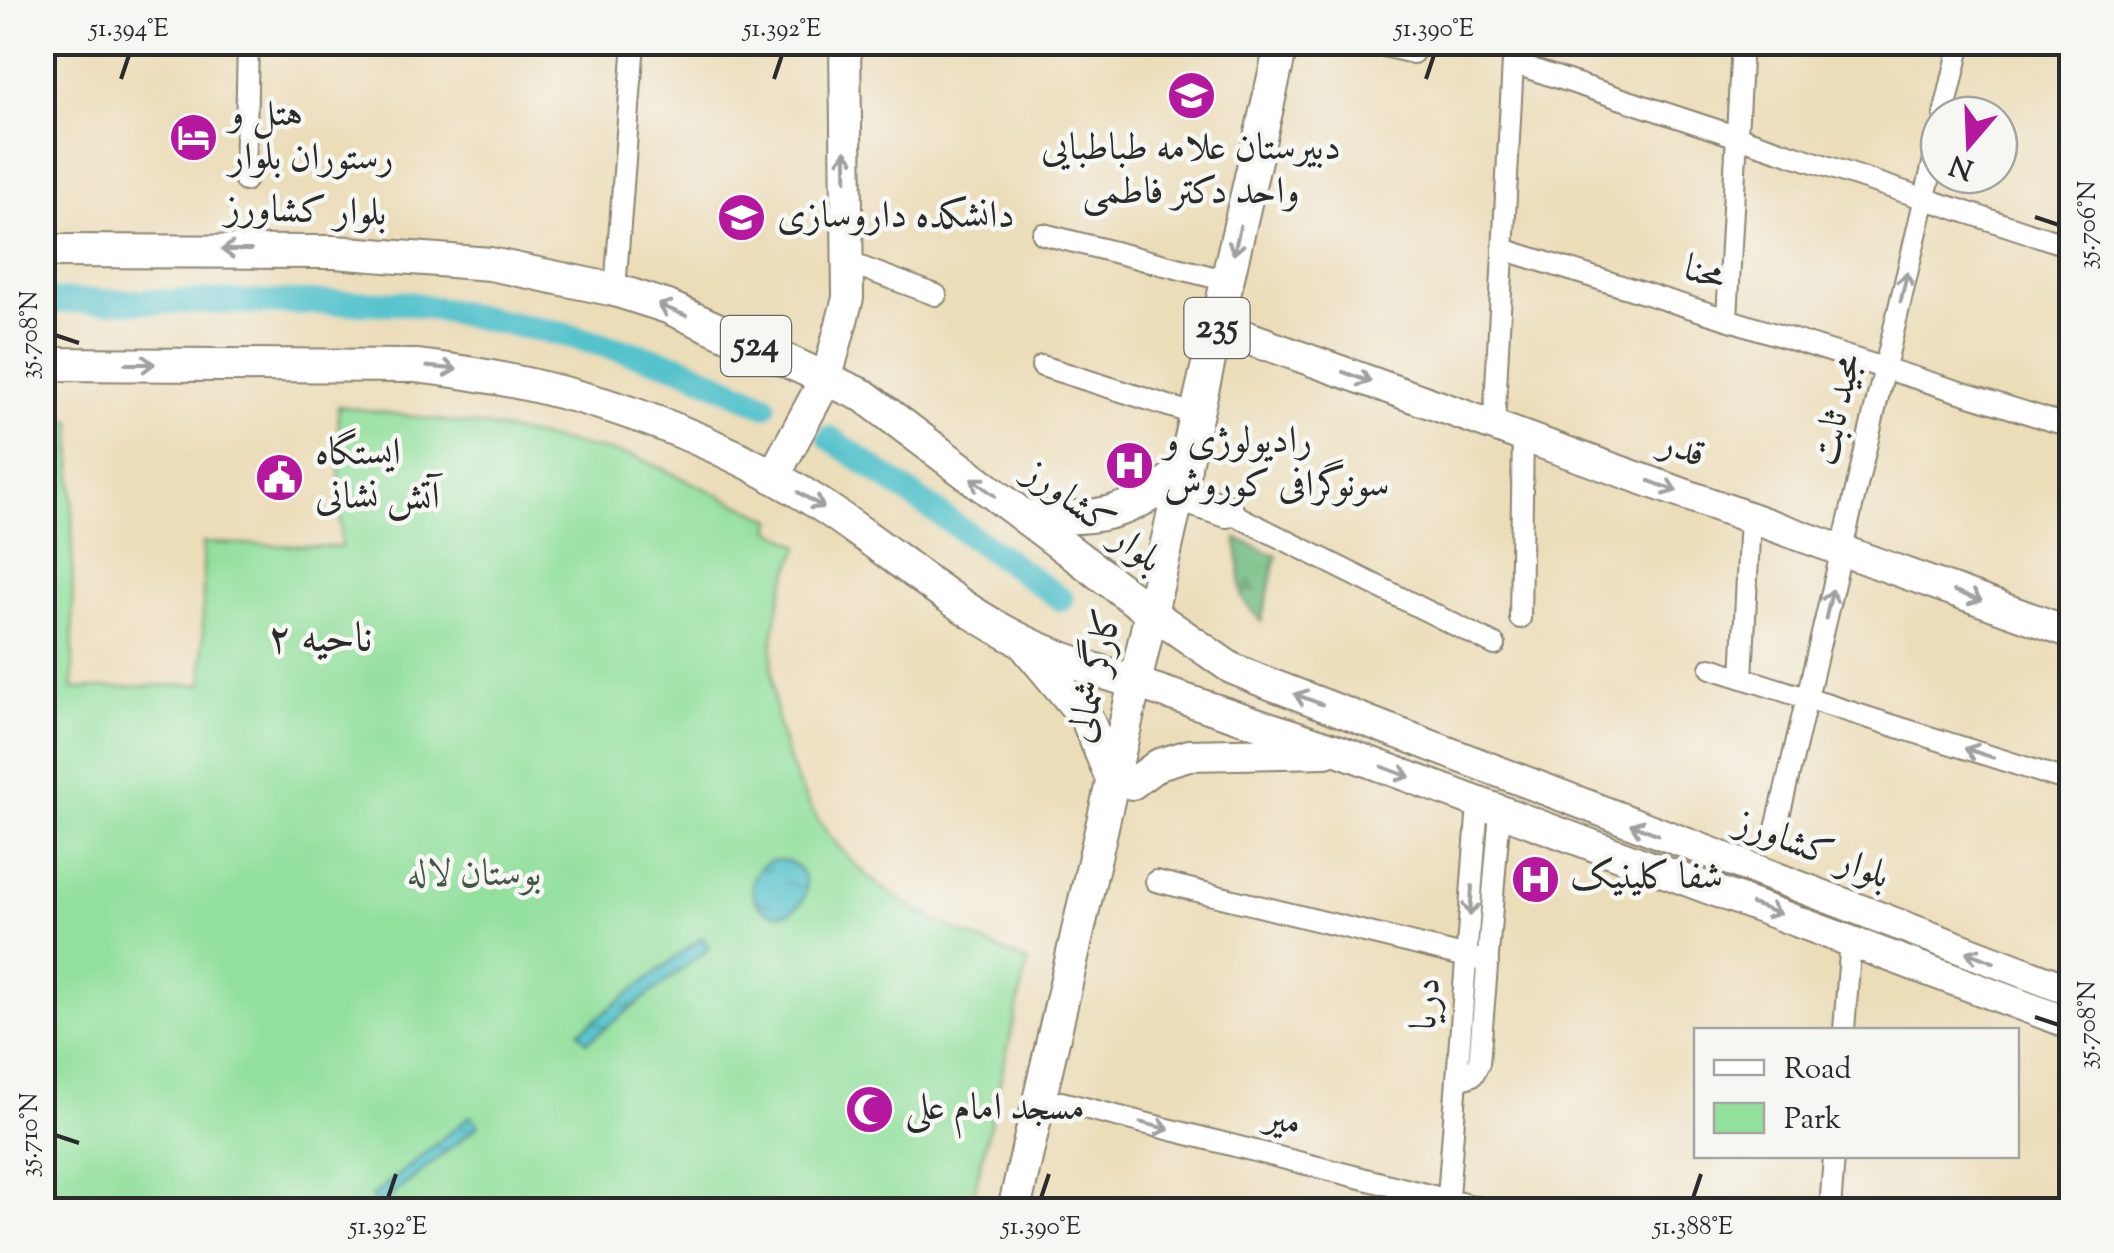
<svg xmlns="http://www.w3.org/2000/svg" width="2114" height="1253" viewBox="0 0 2114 1253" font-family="'Sorts Mill Goudy',Amiri,serif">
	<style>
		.forest { fill: url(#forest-firs); stroke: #507458; stroke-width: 2.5 }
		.park { fill: #93e09d; stroke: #5f8664; stroke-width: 2.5 }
		.water { fill: url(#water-ripples); stroke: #40767c; stroke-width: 2.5 }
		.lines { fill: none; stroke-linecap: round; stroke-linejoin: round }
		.canal { stroke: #55c2cc; stroke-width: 25 }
		.street-casing { stroke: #8c8472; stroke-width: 24 }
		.secondary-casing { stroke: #8c8472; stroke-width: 34 }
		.primary-casing { stroke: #8c8472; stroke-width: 36 }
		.street { stroke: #fff; stroke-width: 20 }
		.secondary { stroke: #fff; stroke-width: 30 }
		.primary { stroke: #fff; stroke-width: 32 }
		.oneway { stroke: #a0a0a0 }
		.ticks { fill: none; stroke: #2b2b2b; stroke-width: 4 }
		.labels { text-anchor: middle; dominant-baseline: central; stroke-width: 9; stroke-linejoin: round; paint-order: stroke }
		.shield { fill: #f6f6f2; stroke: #686867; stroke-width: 2.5 }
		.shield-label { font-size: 35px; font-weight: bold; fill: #2b2b2b }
		.poi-label { font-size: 38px; fill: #2b2b2b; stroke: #f6f6f2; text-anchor: start }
		.street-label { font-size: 38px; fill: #2b2b2b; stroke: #f6f6f2 }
		.park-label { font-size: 38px; fill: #455848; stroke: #f6f6f2 }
		.quarter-label { font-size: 42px; fill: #2b2b2b; stroke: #f6f6f2 }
		.neatline { fill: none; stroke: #2b2b2b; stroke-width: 4 }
		.ticks-label { font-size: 25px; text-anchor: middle; fill: #2b2b2b }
	</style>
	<defs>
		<pattern id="forest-firs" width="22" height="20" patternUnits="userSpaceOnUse" patternTransform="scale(2.5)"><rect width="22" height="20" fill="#76be84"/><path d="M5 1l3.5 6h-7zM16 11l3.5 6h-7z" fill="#619b6c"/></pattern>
		<pattern id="water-ripples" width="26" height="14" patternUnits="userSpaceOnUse" patternTransform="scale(2.5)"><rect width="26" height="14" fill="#55c2cc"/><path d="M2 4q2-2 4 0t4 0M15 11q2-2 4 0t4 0" fill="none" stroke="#479ea6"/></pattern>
	</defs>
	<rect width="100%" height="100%" fill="#f6f6f2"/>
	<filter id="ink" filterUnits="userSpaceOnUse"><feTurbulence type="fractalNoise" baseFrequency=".01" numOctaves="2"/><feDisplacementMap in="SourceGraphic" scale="20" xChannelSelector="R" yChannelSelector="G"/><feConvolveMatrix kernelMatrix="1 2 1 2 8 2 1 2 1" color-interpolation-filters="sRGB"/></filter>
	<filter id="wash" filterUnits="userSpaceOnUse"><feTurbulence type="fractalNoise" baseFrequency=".0048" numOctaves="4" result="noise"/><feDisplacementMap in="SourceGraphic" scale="40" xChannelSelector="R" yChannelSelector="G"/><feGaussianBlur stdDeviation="2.25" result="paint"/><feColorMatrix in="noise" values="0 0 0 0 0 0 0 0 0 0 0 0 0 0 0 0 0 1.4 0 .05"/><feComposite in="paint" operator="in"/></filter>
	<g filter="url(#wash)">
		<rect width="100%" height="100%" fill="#ecddb9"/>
		<path class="forest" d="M1237,539L1277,556L1261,622L1242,598Z"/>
		<path class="park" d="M338,406L496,428L637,457L773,520L770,529L800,546C741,664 778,810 884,889C928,921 978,940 1028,962L970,1210H43V420L72,421L73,689L203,684V543L341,547Z"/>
		<path class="water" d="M752 887a27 27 0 1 1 54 0a27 27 0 1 1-54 0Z
			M702,937L710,948L587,1042L579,1032Z
			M471,1115L479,1125L379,1206L371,1197Z"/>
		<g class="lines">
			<path class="canal" d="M42,301L408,303L566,335L680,366L764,405
				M830,438L1061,599"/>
		</g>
	</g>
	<g filter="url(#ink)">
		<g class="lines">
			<defs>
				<path id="street" d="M1368,42L1413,53
					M1513,63L2072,247
					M1944,115L1961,42
					M245,181L248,42
					M1043,234L1228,281
					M1503,249L2072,427
					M847,262L936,295
					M615,290L633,55
					M1727,319L1742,42
					M1042,366L1197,415
					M1494,426L1514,42
					M1227,511L1495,645
					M1520,618L1523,436
					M1711,668L2072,782
					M1742,678L1750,517
					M1776,829L1939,138
					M1156,881L1488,962
					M1844,1030L1851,940
					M1457,1081L1473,1075L1479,1063L1500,811
					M1061,1102L1488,1210
					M1447,1210L1478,804
					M1830,1210L1834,1156"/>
				<path id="secondary" d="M1265,344L2072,633
					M827,377L848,298L845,42
					M1152,613L1231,668L1257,679L2072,991
					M1136,683L1340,751L2072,1024
					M1132,784L1159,764L1189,755L1326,752"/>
				<path id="primary" d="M42,251L334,252L490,264L615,290L668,307L864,396L1152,613
					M1217,327L1265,344
					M42,364L416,366C560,382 699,426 821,505C884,546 943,599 1009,634C1049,656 1093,669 1136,683
					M773,477L827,377
					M1179,495L1227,511
					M1023,516C1091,521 1133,517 1185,468
					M1029,650L1087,719L1113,781
					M1014,1210L1282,42"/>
			</defs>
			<use href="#street" class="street-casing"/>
			<use href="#secondary" class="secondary-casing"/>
			<use href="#primary" class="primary-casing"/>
			<use href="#street" class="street"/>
			<use href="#secondary" class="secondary"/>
			<use href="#primary" class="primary"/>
		</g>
		<defs><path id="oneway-shaft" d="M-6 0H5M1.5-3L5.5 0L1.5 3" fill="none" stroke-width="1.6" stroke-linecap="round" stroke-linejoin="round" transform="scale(2.5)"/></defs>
		<g class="oneway">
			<use href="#oneway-shaft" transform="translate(846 165) rotate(-91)"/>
			<use href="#oneway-shaft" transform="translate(1237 240) rotate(103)"/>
			<use href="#oneway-shaft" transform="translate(236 250) rotate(-180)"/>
			<use href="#oneway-shaft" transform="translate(1904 287) rotate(-77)"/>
			<use href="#oneway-shaft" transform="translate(672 310) rotate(-158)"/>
			<use href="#oneway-shaft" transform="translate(140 364)"/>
			<use href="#oneway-shaft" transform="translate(442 368) rotate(6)"/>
			<use href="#oneway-shaft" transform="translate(1357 377) rotate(20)"/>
			<use href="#oneway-shaft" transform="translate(1663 486) rotate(20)"/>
			<use href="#oneway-shaft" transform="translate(983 487) rotate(-143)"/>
			<use href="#oneway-shaft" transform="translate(811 500) rotate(31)"/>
			<use href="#oneway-shaft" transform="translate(1968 596) rotate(20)"/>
			<use href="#oneway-shaft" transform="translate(1829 604) rotate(-77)"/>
			<use href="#oneway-shaft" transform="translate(1308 699) rotate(-159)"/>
			<use href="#oneway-shaft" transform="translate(1979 753) rotate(-162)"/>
			<use href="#oneway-shaft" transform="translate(1396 772) rotate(21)"/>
			<use href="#oneway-shaft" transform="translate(1644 829) rotate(-159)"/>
			<use href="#oneway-shaft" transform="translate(1471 901) rotate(94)"/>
			<use href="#oneway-shaft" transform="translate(1766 909) rotate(20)"/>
			<use href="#oneway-shaft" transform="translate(1980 957) rotate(-159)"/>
			<use href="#oneway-shaft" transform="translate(1155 1126) rotate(14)"/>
		</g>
	</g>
	<path class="ticks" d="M121,79L129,55M774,79L782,55M1426,79L1434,55M2035,217L2059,225M55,335L79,343M2035,1017L2059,1025M55,1135L79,1143M388,1198L396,1174M1041,1198L1049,1174M1693,1198L1701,1174"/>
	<defs>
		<symbol id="school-disc" viewBox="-11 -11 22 22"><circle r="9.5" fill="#b5179e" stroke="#f6f6f2"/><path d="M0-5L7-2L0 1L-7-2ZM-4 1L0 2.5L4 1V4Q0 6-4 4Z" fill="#fff"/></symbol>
		<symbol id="hotel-disc" viewBox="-11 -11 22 22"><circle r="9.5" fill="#b5179e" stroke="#f6f6f2"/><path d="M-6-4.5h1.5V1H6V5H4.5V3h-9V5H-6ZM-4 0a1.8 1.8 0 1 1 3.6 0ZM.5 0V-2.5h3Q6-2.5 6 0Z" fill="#fff"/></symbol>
		<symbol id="university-disc" viewBox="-11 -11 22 22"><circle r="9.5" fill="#b5179e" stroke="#f6f6f2"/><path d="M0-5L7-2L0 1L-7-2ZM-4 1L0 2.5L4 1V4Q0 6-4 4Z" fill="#fff"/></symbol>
		<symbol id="hospital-disc" viewBox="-11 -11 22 22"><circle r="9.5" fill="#b5179e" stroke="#f6f6f2"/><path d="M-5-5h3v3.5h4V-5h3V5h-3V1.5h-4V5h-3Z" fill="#fff"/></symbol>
		<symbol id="civic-disc" viewBox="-11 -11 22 22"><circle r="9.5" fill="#b5179e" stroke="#f6f6f2"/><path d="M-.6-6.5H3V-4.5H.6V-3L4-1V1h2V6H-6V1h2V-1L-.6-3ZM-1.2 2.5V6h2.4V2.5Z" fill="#fff"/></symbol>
		<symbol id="mosque-disc" viewBox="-11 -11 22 22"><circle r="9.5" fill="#b5179e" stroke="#f6f6f2"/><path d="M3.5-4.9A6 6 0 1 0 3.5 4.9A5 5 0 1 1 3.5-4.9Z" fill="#fff"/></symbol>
	</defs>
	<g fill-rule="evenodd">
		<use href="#school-disc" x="1164" y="68" width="55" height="55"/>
		<use href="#hotel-disc" x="166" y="110" width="55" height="55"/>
		<use href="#university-disc" x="714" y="190" width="55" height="55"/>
		<use href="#hospital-disc" x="1102" y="438" width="55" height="55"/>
		<use href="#civic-disc" x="252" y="450" width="55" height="55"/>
		<use href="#hospital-disc" x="1508" y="852" width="55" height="55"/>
		<use href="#mosque-disc" x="842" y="1082" width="55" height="55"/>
	</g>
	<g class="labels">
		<g class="shield">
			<rect x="1184.5" y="298" width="65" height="60" rx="8"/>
			<rect x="721" y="316" width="70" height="60" rx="8"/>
		</g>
		<g class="shield-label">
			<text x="1217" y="328">235</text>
			<text x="756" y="346">524</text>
		</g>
		<g class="poi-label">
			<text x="229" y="116">هتل و<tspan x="229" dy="44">رستوران بلوار</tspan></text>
			<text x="1191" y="150" text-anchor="middle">دبیرستان علامه طباطبایی<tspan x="1191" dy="44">واحد دکتر فاطمی</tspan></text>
			<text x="777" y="218">دانشکده داروسازی</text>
			<text x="1164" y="443">رادیولوژی و<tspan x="1164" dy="44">سونوگرافی کوروش</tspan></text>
			<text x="315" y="455">ایستگاه<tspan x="315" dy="44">آتش نشانی</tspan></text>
			<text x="1570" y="879">شفا کلینیک</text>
			<text x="905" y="1110">مسجد امام علی</text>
		</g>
		<g class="street-label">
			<text transform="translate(306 213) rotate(2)">بلوار کشاورز</text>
			<text transform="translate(1704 275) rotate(17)">محنا</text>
			<text transform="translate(1839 410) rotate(-77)">مجید ثابت</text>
			<text transform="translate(1682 451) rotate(20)">قدر</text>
			<text transform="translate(1092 518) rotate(37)">بلوار کشاورز</text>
			<text transform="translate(1097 676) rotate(-77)">کارگر شمالی</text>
			<text transform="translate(1812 851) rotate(21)">بلوار کشاورز</text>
			<text transform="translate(1428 1004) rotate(-85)">دریا</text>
			<text transform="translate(1283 1122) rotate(14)">میر</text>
		</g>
		<g class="park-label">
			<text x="474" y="876">بوستان لاله</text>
		</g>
		<g class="quarter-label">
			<text x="320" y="641">ناحیه ۲</text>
		</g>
	</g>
	<rect width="2114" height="1253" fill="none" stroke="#f6f6f2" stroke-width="110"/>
	<rect x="1694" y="1028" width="325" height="130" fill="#f6f6f2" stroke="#a5a5a2" stroke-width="2.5"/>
	<rect x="1714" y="1060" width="50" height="15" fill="#ffffff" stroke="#a5a5a2" stroke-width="2.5"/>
	<text x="1784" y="1078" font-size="30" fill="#2b2b2b">Road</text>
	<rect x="1714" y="1103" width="50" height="30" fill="#93e09d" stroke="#a5a5a2" stroke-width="2.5"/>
	<text x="1784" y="1128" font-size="30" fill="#2b2b2b">Park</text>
	<g transform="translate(1969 145) rotate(199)"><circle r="48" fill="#f6f6f2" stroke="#a5a5a2" stroke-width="2.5"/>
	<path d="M0-8L18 38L0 25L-18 38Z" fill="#b5179e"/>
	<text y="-15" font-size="28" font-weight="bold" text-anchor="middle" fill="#2b2b2b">N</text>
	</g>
	<rect x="55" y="55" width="2004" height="1143" class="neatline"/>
	<g class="ticks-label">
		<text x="129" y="36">51.394°E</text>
		<text x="782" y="36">51.392°E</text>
		<text x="1434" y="36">51.390°E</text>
		<text transform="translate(2086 225) rotate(-90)" y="9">35.706°N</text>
		<text transform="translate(28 335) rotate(-90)" y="9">35.708°N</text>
		<text transform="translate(2086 1025) rotate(-90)" y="9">35.708°N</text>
		<text transform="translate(28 1135) rotate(-90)" y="9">35.710°N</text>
		<text x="388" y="1234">51.392°E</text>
		<text x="1041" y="1234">51.390°E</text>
		<text x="1693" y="1234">51.388°E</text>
	</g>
</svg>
